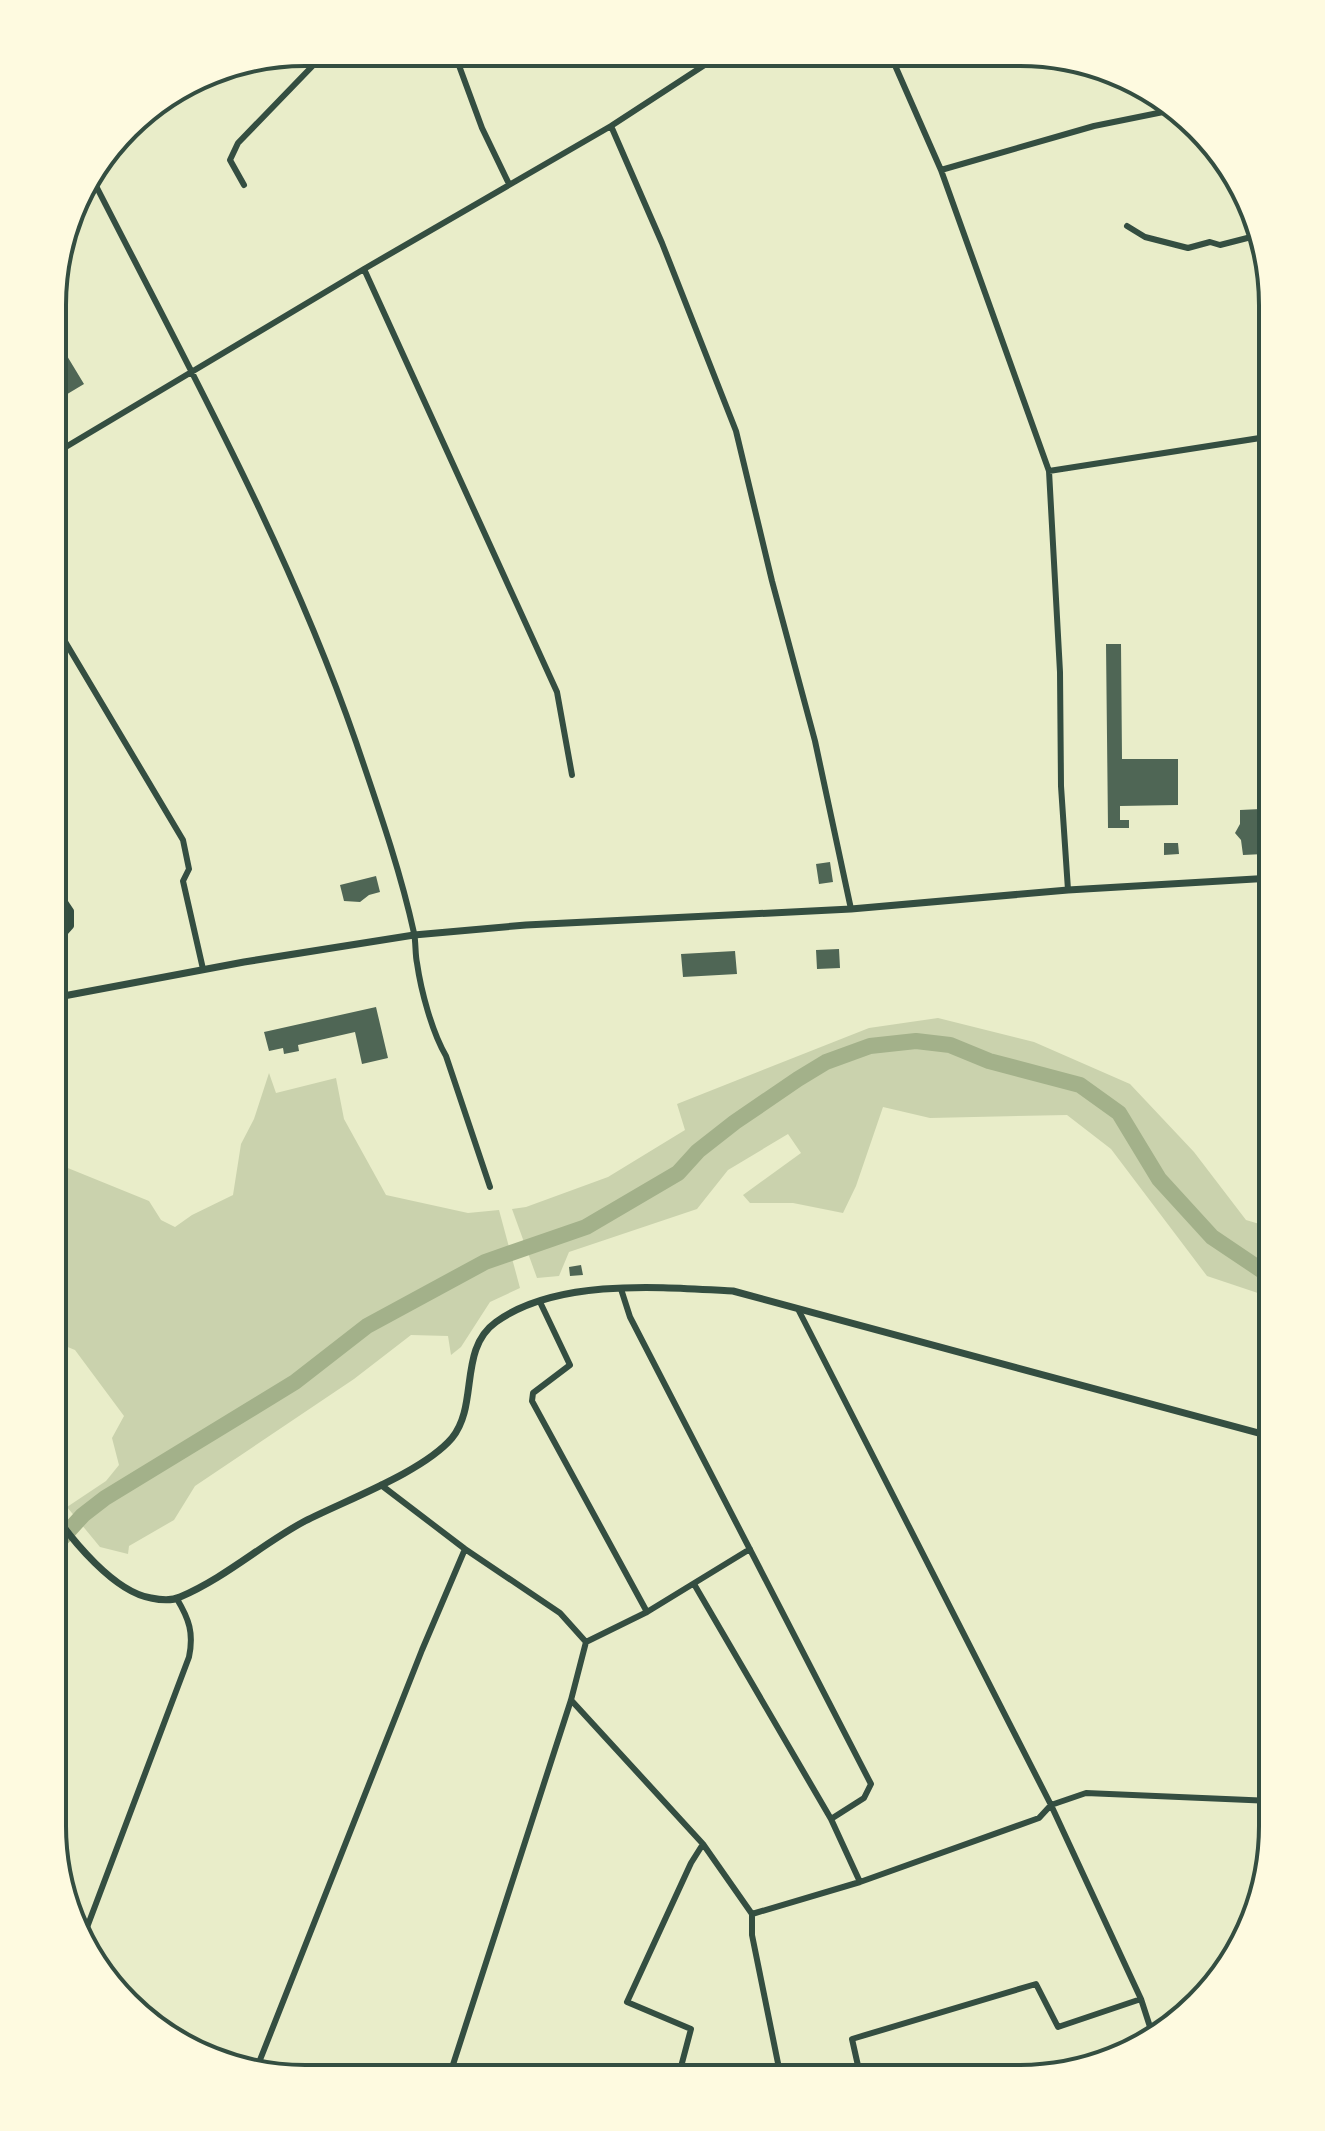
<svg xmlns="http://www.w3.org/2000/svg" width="1325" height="2131" viewBox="0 0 1325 2131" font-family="Montserrat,sans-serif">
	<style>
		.green { fill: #cad2ad }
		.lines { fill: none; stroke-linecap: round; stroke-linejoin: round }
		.river { stroke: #a3b18a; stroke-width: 16 }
		.building { fill: #4f6655 }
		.minor { stroke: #344e41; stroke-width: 6 }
		.tertiary { stroke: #344e41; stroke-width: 7 }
		.rim { fill: none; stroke: #344e41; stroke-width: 4 }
	</style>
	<rect width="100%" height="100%" fill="#e9edc9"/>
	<path class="green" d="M938,1018L1034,1042L1130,1084L1194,1152L1246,1220L1273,1228V1298L1207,1276L1111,1149L1067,1115L930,1118L883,1107L856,1186L843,1213L793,1203H750L743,1195L801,1153L788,1134L728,1170L697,1209L569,1252L559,1276L537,1278L512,1209L526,1207L608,1177L685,1130L677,1104L869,1028Z
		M269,1073L276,1093L336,1078L344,1119L386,1195L468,1213L499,1210L520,1288L490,1302L461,1347L451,1355L448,1336L411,1335L354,1379L195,1486L174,1520L129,1546L128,1554L100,1547L67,1507L106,1481L119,1465L112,1438L124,1416L75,1350L53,1341V1162L149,1201L161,1220L175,1227L192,1215L233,1195L241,1144L254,1119Z"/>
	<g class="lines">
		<path class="river" d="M52,1549L83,1515L105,1498L295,1382L367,1326L485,1262L586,1227L678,1173L698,1151L735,1122L798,1079L826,1062L870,1046L916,1041L950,1045L989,1061L1080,1085L1119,1113L1159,1179L1212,1237L1273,1278"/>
	</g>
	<path class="building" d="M61,346L84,384L54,402V350Z
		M1106,644H1121L1122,759H1178V805L1120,806V820H1129V828H1108Z
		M1261,809L1262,818H1265L1267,847H1264V854L1243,855L1241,840L1235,833L1240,824V810Z
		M1164,843H1178L1179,854L1164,855Z
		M830,862L833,882L819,884L816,864Z
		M376,876L380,892L369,895L360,902L344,901L340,885Z
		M839,949L840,968L817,969L816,950Z
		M735,951L737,974L683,977L681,954Z
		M376,1007L388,1058L362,1064L355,1032L298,1045L299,1051L284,1054L283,1048L269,1051L264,1032Z
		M56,1025L62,1050L53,1052V1026Z
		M581,1265L583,1275L570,1276L569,1267Z"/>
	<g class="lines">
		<path class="minor" d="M454,52L482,128L509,184
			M890,54L941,170L1049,471L1060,672L1061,786L1068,890
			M611,126L662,243L736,431L772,581L815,741L851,909
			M941,170L1094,126L1178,109
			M91,176C185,361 288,545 356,742C377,804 400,869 414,933C416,943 415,954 417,963C421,991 432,1032 446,1056L490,1187
			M244,185L230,160L238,143L326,52
			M1127,226L1145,237L1188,248L1210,242L1220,245L1259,235
			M364,269L557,692L572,775
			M54,454L364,269L611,126L723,53
			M1049,471L1273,436
			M54,623L183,840L189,869L183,881L203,969
			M53,884L71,911V926L63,935
			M1273,1147H1270L1273,1106
			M621,1289L630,1317L871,1784L864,1798L831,1819
			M540,1302L570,1365L533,1393L532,1401L647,1612
			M799,1311L1051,1805L1141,1999L1152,2033
			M381,1485L465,1549L560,1613L586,1642L571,1700L449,2077
			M694,1584L831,1819L860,1882
			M586,1642L647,1612L750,1549
			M571,1700L703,1844L752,1914V1935L781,2078
			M752,1914L860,1882L1039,1818L1051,1805L1086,1793L1272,1801
			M83,1938L189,1657C194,1633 189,1619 177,1599
			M1235,1953L1236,1954
			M256,2070L422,1650L465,1549
			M678,2078L691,2029L627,2002L691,1863L703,1844
			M861,2079L852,2039L1036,1984L1058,2027L1141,1999"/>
		<path class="tertiary" d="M53,998L244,962L414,935L526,925L851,909L1068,890L1273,878
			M52,1511C72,1540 114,1592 151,1598C160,1600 172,1601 180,1597C225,1578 262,1544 305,1521C346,1500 423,1472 452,1438C479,1405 458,1349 496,1322C557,1278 661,1287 733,1291L1273,1437"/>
	</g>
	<path d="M0 0H1325V2131H0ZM305 66H1020A239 239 0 0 1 1259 305V1826A239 239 0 0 1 1020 2065H305A239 239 0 0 1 66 1826V305A239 239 0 0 1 305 66Z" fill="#fefae0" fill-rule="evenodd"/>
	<path class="rim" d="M305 66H1020A239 239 0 0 1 1259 305V1826A239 239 0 0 1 1020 2065H305A239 239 0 0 1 66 1826V305A239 239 0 0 1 305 66Z"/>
</svg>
